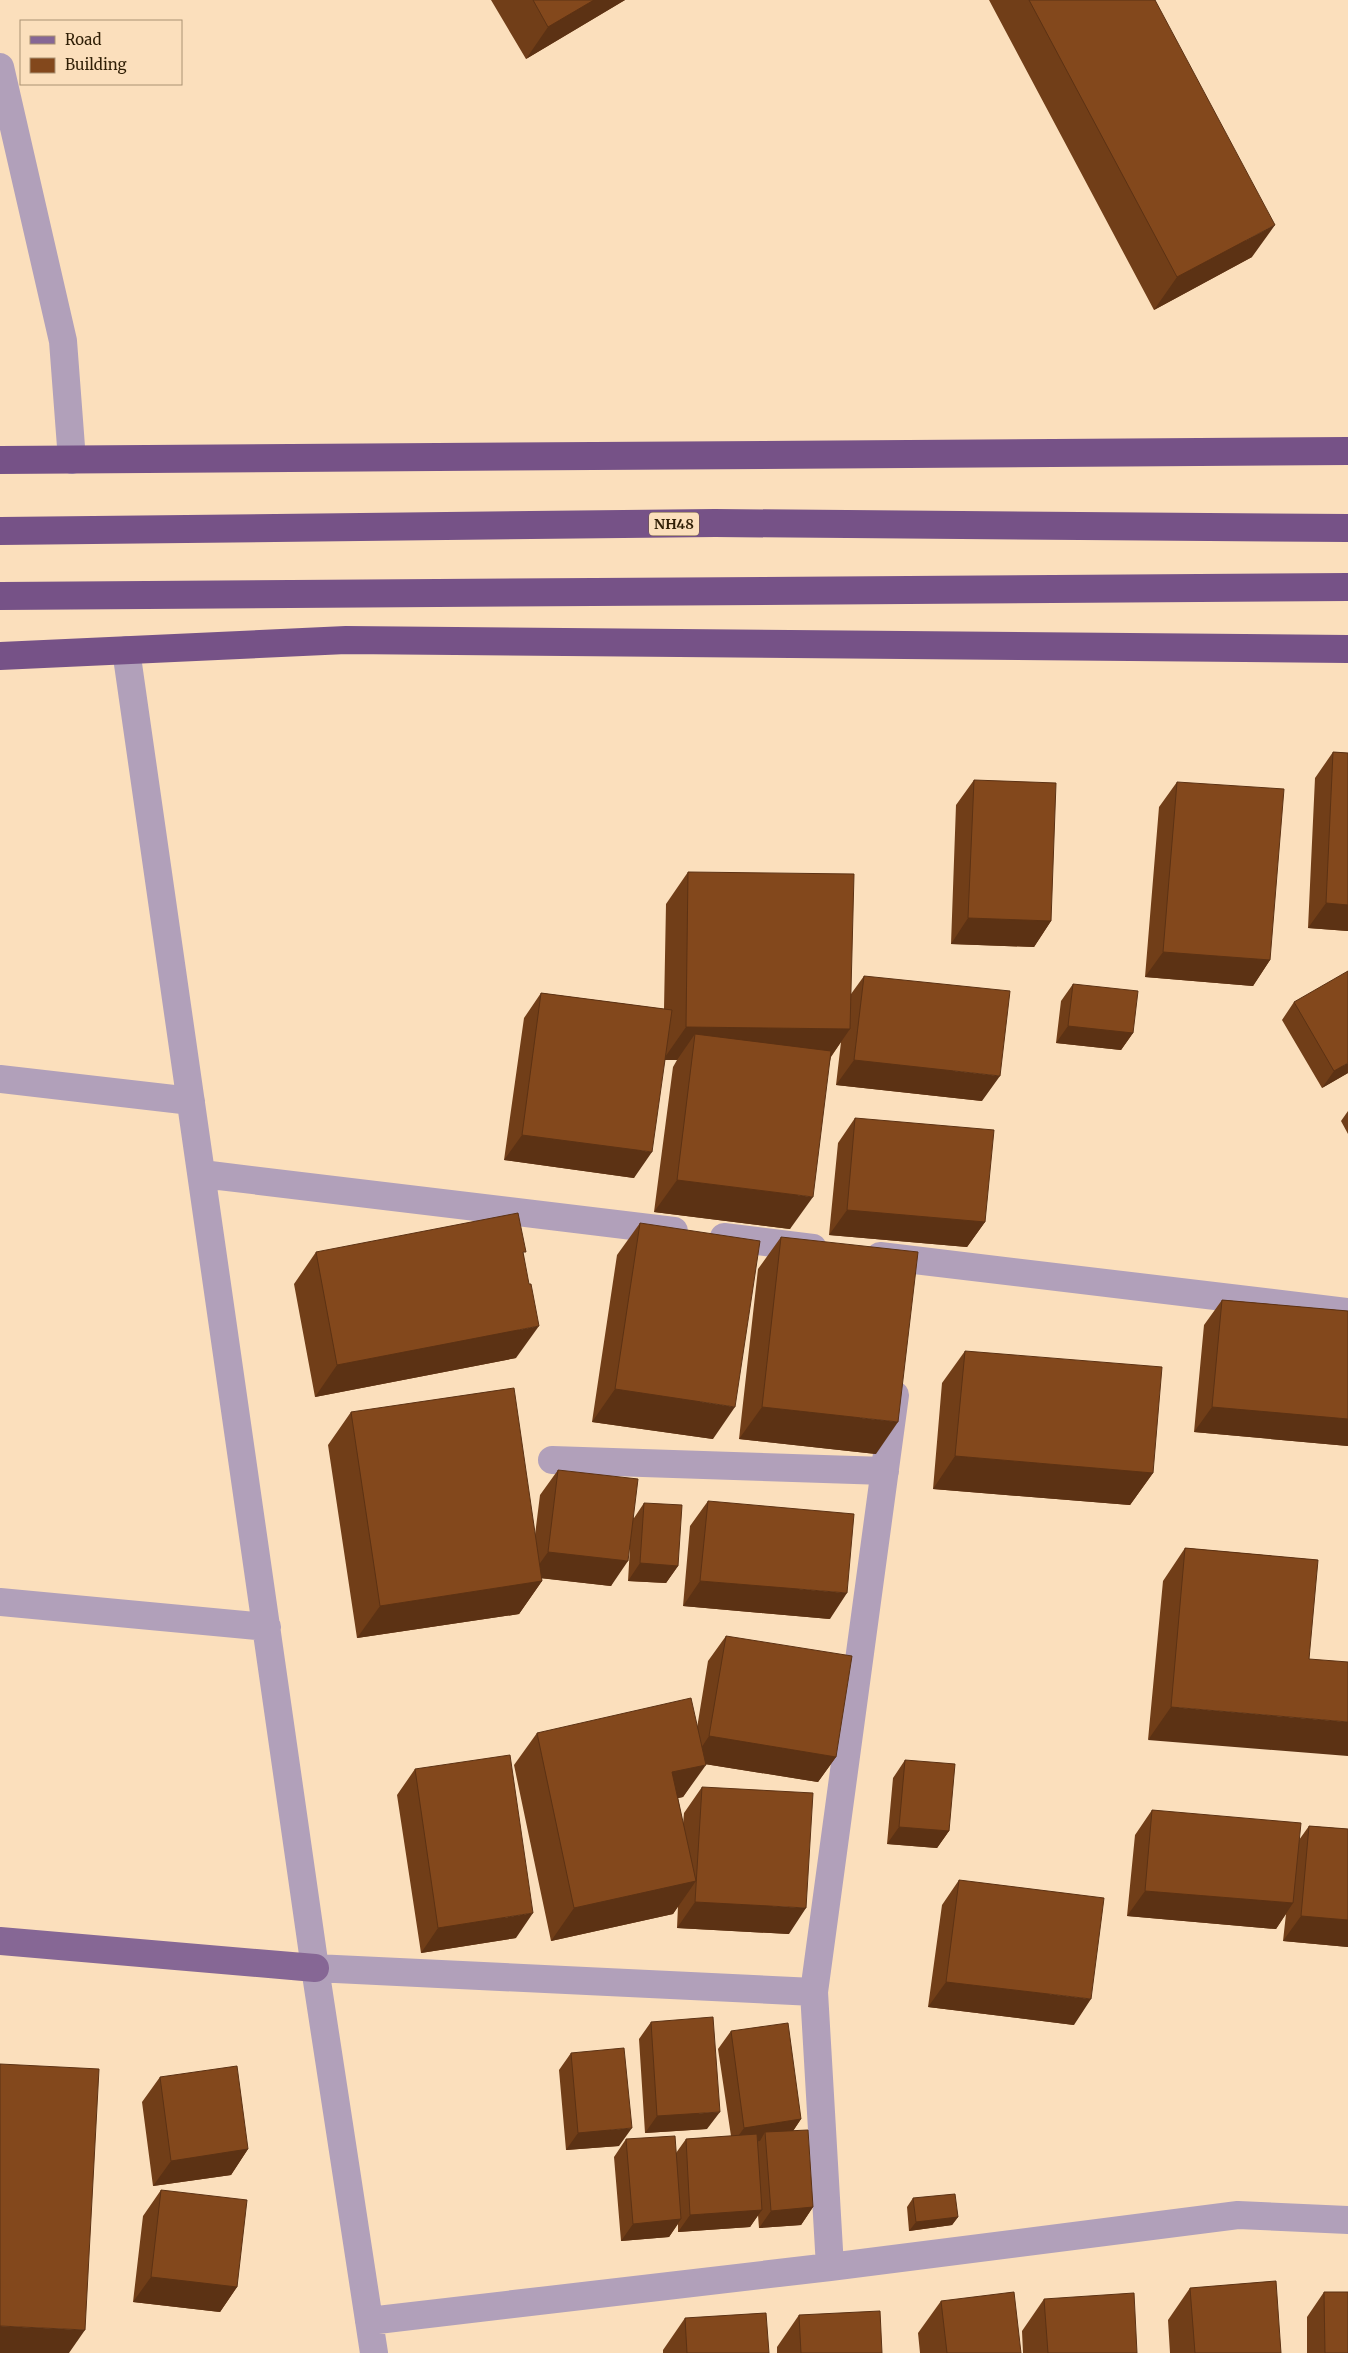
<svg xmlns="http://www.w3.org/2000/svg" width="1348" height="2353" viewBox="0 0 1348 2353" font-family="Merriweather,serif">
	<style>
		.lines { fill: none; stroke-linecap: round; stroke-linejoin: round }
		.minor { stroke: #b1a0ba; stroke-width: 28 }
		.major { stroke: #866795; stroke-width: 28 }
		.highway { stroke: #765287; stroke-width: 28 }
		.wall { fill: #713e18 }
		.shaded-wall { fill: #5c3214 }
		.building { fill: #83481c; stroke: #5c3214 }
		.labels { text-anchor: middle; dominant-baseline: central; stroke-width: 5; stroke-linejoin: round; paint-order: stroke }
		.shield { fill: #fbdfbc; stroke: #6d593d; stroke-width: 1 }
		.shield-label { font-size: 14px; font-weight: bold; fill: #301f06 }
	</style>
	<rect width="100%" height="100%" fill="#fbdfbc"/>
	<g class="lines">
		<path class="minor" d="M0,67L63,341L72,460
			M126,650L315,1968L374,2353
			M0,1079L191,1101
			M202,1174L674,1231
			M724,1237L813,1248
			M880,1256L1348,1312
			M552,1460L885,1471
			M0,1602L267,1627
			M315,1968L814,1992L895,1395
			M814,1992L830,2267
			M369,2321L830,2267L1238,2215L1348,2220"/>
		<path class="major" d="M0,1941L315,1968"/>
		<path class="highway" d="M0,460L1348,451
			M0,531L715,523L1348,528
			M0,596L1348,587
			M0,656L346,640L1348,649"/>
	</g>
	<path class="wall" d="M491,0H625L526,59Z
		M989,0H1155L1252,257L1154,310Z
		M1333,752L1348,753V931L1308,928L1315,778Z
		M974,780L1051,921L1034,947L951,944L956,805Z
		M1177,782L1270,960L1253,986L1145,977L1159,807Z
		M688,872L851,994L864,976L982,1101L836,1085L841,1042L831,1057L790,1229L654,1212L673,1067L677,1060H665L634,1178L504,1160L524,1018L541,993L664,1009L666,904Z
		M1073,984L1133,1033L1121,1050L1056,1043L1061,1001Z
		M1294,1002L1348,1073L1322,1088L1282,1020Z
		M1348,1111V1134L1341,1121Z
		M855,1118L985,1222L967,1247L829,1235L838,1143Z
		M640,1223L713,1439L592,1422L617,1255Z
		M781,1237L876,1454L739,1439L758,1269Z
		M316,1252L524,1255L516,1358L315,1397L294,1284Z
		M1222,1300L1348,1311V1446L1194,1432L1204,1325Z
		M965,1351L1153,1473L1130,1505L933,1489L942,1383Z
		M351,1412L535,1535L540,1495L558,1470L634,1518L644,1503L678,1566L666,1583L628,1581L630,1547L611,1586L541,1578L542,1581L519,1614L357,1638L328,1445Z
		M708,1501L830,1619L683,1606L690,1526Z
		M1185,1548L1318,1560L1148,1740L1163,1581Z
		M726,1636L836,1757L818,1782L705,1764L683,1797L678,1798L683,1824L684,1813L702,1787L789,1934L677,1928L678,1906L673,1914L551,1941L514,1765L537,1733L697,1728L708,1661Z
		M905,1760L949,1831L937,1848L887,1844L893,1778Z
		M415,1769L516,1938L421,1953L397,1795Z
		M1152,1810L1299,1840L1309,1826L1348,1829V1947L1283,1941L1286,1914L1276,1929L1127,1916L1135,1835Z
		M959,1880L1074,2025L928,2007L942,1905Z
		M651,2022L707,2129L645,2133L639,2039Z
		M731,2031L801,2119L793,2131L813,2207L801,2225L759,2228L758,2215L750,2227L678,2232V2224L669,2237L621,2241L614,2157L626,2139L676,2153L686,2139L731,2136L718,2049Z
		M571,2053L619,2146L566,2150L559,2070Z
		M160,2077L248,2149L231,2175L153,2186L142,2102Z
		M161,2190L237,2287L220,2312L133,2302L143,2216Z
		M913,2198L958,2217L952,2225L909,2231L907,2207Z
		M1190,2288L1281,2353H1170L1168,2320Z
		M1324,2292L1348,2353H1307V2317Z
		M1044,2299L1137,2353H1023L1022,2331Z
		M941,2301L1021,2353H920L918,2333Z
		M799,2315L882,2353H777V2347Z
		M685,2318L769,2353H663V2350Z"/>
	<path class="shaded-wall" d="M594,0H625L526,59L548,27Z
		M1275,225L1252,257L1154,310L1177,277Z
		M1326,903L1348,905V931L1308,928Z
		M968,918L1051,921L1034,947L951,944Z
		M1163,952L1270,960L1253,986L1145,977Z
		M1068,1026L1133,1033L1121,1050L1056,1043Z
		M686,1027L850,1029L827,1062L695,1034L677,1060H663Z
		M854,1060L1000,1076L982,1101L836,1085Z
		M1348,1063V1073L1322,1088L1334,1071Z
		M522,1135L652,1152L634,1178L504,1160Z
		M677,1180L813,1197L790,1229L654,1212Z
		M847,1210L985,1222L967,1247L829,1235Z
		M539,1326L516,1358L315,1397L337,1365Z
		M615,1389L735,1407L713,1439L592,1422Z
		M762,1407L898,1422L876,1454L739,1439Z
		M1212,1407L1348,1419V1446L1194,1432Z
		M955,1456L1153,1473L1130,1505L933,1489Z
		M548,1552L628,1561L611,1586L530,1577Z
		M640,1563L678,1566L666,1583L628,1581Z
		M542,1581L519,1614L357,1638L380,1606Z
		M700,1581L847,1593L830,1619L683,1606Z
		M1171,1707L1348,1722V1756L1148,1740Z
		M709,1736L836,1757L818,1782L692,1762Z
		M706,1765L683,1797L650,1804L672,1772Z
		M899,1827L949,1831L937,1848L887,1844Z
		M696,1881L673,1914L551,1941L574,1908Z
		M1145,1891L1293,1903L1276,1929L1127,1916Z
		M695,1902L806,1908L789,1934L677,1928Z
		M533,1913L516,1938L421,1953L438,1928Z
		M1301,1916L1348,1920V1947L1283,1941Z
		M946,1982L1091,1999L1074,2025L928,2007Z
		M720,2112L707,2129L645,2133L657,2116Z
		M801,2119L789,2137L765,2132L760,2141L732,2145L744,2128Z
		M632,2128L619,2146L566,2150L578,2133Z
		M248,2149L231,2175L153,2186L171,2161Z
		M813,2207L801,2225L759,2228L771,2211Z
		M762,2210L750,2227L678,2232L690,2215Z
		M958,2217L952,2225L909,2231L916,2222Z
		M681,2219L669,2237L621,2241L633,2224Z
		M151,2277L237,2287L220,2312L133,2302Z
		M0,2326L85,2330L69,2353H0Z"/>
	<path class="building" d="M533,0H594L548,27Z
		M1029,0H1155L1275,225L1177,277Z
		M1333,752L1348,753V905L1326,903Z
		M974,780L1056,783L1051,921L968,918Z
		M1177,782L1284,789L1270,960L1163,952Z
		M688,872L854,874L850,1029L686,1027Z
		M1348,971V1063L1334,1071L1294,1002Z
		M864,976L1010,991L1000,1076L854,1060Z
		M1073,984L1138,991L1133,1033L1068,1026Z
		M541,993L672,1010L652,1152L522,1135Z
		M695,1034L831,1051L813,1197L677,1180Z
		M855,1118L994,1130L985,1222L847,1210Z
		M518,1213L526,1252H523L529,1284H531L539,1326L337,1365L316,1252Z
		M640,1223L760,1241L735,1407L615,1389Z
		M781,1237L918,1252L898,1422L762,1407Z
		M1222,1300L1348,1311V1419L1212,1407Z
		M965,1351L1162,1367L1153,1473L955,1456Z
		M514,1388L542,1581L380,1606L351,1412Z
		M558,1470L638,1479L628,1561L548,1552Z
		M708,1501L854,1514L847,1593L700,1581Z
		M644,1503L682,1505L678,1566L640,1563Z
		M1185,1548L1318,1560L1309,1659L1348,1662V1722L1171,1707Z
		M726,1636L852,1656L836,1757L709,1736Z
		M691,1698L706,1765L672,1772L696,1881L574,1908L537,1733Z
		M510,1755L533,1913L438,1928L415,1769Z
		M905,1760L955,1764L949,1831L899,1827Z
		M702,1787L813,1793L806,1908L695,1902Z
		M1152,1810L1301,1823L1293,1903L1145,1891Z
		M1309,1826L1348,1829V1920L1301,1916Z
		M959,1880L1104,1898L1091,1999L946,1982Z
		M713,2017L720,2112L657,2116L651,2022Z
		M788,2023L801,2119L744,2128L731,2031Z
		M624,2048L632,2128L578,2133L571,2053Z
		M0,2064L99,2069L85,2330L0,2326Z
		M237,2066L248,2149L171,2161L160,2077Z
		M808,2130L813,2207L771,2211L765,2132Z
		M757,2134L762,2210L690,2215L686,2139Z
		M675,2136L681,2219L633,2224L626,2139Z
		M161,2190L247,2200L237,2287L151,2277Z
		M955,2194L958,2217L916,2222L913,2198Z
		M1276,2281L1281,2353H1195L1190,2288Z
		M1014,2292L1021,2353H947L941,2301Z
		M1324,2292H1348V2353H1325Z
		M1134,2293L1137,2353H1048L1044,2299Z
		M880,2311L882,2353H801L799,2315Z
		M766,2313L769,2353H687L685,2318Z"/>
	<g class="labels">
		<rect class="shield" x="649" y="512.5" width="50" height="23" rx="4"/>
		<g class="shield-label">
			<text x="674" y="524">NH48</text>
		</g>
	</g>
	<rect x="20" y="20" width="162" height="65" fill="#fbdfbc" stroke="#aa9273"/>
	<rect x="30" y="36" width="25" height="8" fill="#866795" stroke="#aa9273"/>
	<text x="65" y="45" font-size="15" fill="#301f06">Road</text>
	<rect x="30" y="58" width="25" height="15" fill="#83481c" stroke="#aa9273"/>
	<text x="65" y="70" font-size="15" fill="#301f06">Building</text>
</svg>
